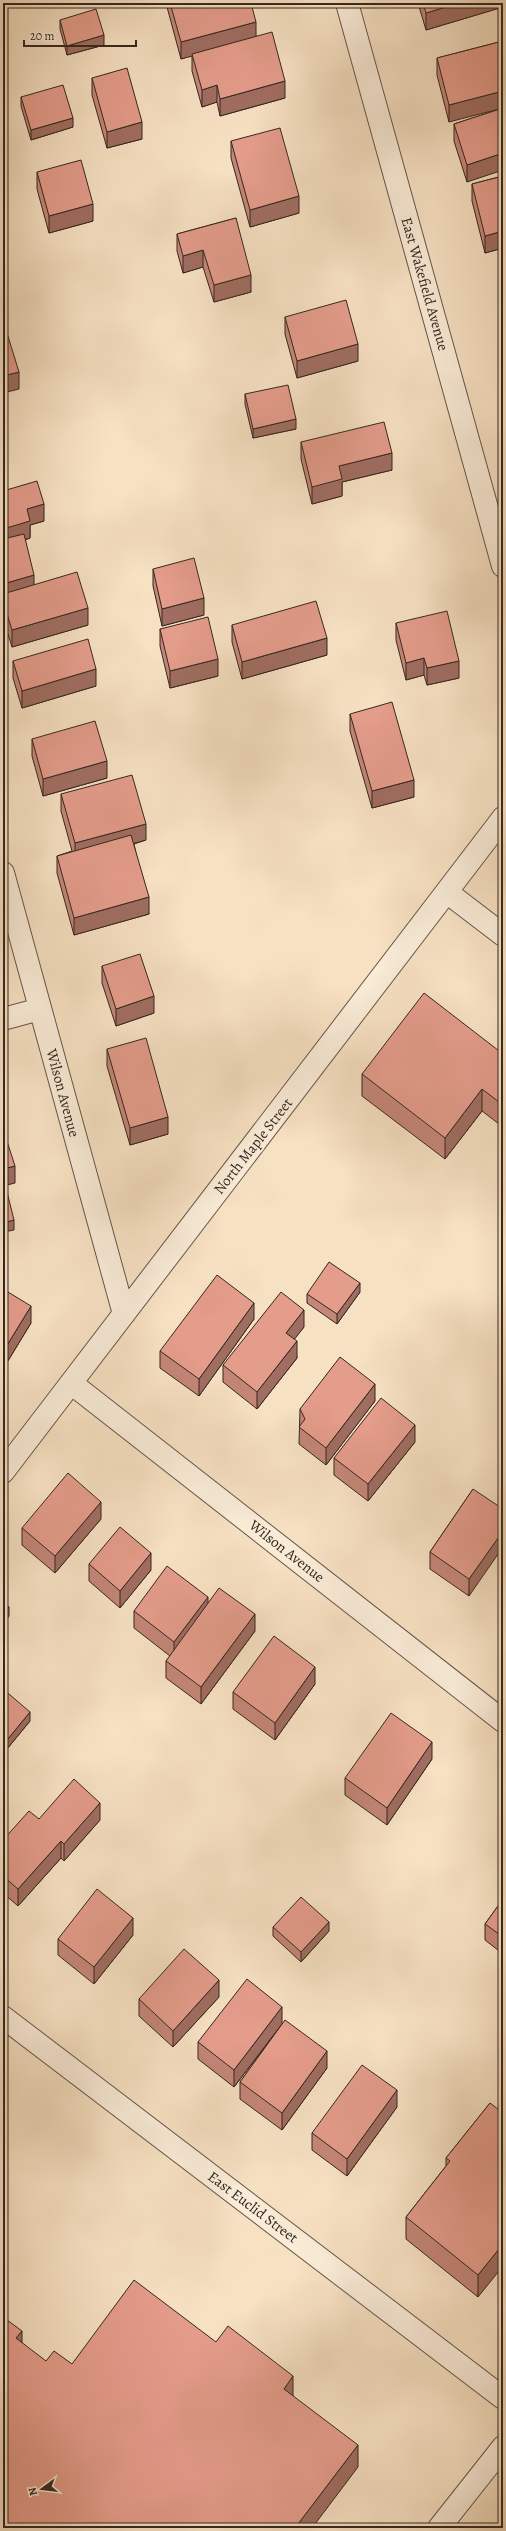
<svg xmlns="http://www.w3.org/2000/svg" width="506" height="2531" viewBox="0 0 506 2531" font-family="Alegreya,serif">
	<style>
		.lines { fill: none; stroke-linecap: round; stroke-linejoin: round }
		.street-casing { stroke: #655649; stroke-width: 24 }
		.street { stroke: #faecd8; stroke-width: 22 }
		.wall { fill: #c48678; stroke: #342720 }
		.shaded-wall { fill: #a06d61; stroke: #342720 }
		.building { fill: #e49c8b; stroke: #342720 }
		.labels { text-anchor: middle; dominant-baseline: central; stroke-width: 4; stroke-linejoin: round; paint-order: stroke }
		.street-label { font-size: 15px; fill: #342720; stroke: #faecd8 }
	</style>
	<rect width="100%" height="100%" fill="#f7e1c3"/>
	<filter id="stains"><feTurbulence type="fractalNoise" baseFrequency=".005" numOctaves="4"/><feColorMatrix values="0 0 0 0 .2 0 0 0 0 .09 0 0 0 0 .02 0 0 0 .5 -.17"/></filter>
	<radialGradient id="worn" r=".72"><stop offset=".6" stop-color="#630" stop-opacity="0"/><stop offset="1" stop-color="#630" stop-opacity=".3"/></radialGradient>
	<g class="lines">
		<defs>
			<path id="street" d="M347,3L503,566
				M3,873L124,1314
				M448,893L503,935
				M3,1019L40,1009
				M71,1383L503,1721
				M3,1472L503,818
				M3,2017L503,2398
				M439,2528L503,2447"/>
		</defs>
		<use href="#street" class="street-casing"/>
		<use href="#street" class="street"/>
	</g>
	<path class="wall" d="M167,3H251L256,37L285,98L220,116L217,102L202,107L192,71V55L181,59L167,7Z
		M418,3H503V7L426,30Z
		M60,20L104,45L67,55L60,29Z
		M503,41L449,122L437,75V58Z
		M92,78L142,139L107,148L92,95Z
		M21,97L73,127L31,140L21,106Z
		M503,108L467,182L454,141V124Z
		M231,141L299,213L250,227L231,158Z
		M37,172L93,221L49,233L37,189Z
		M503,176V248L485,253L472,201V184Z
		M236,218L251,292L214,302L203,267L183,273L177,251V234Z
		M285,317L358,361L297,378L285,334Z
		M245,394L296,429L253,438L245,404Z
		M301,442L392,470L342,482V496L312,504L301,459Z
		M3,491L44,521L30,525V538L25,540L34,585L88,625L12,647L3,618Z
		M153,569L204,615L162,626L153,586Z
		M396,623L459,678L427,685L424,675L406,680L396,640Z
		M232,625L327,655L242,679L232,642Z
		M160,629L218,676L170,688L160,646Z
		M13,661L96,686L22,708L13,678Z
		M350,714L414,797L372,808L350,731Z
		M32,739L107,778L43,796L32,756Z
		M61,794L146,840L134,844L149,914L74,935L57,873V856L72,851L61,811Z
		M102,966L154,1013L116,1026L102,983Z
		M107,1049L168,1134L130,1145L107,1066Z
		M503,1054V1119L499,1124L482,1111L445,1159L362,1096V1074Z
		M3,1289L31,1323L6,1364L3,1362Z
		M360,1292L337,1324L307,1303V1294Z
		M254,1319L199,1396L160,1368V1351Z
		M304,1327L294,1339L297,1358L257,1409L223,1382V1365Z
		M375,1401L326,1465L299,1444L300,1409Z
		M415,1442L368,1501L334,1475V1458Z
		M473,1489L469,1596L430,1569V1552Z
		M101,1519L55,1573L22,1545V1528Z
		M89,1564L151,1570L120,1608L89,1581Z
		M503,1583V1606L500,1604V1587Z
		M208,1604L255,1631L201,1704L166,1678V1661L170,1656L134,1628V1611Z
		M315,1684L275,1740L233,1709V1692Z
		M3,1689L30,1721L7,1749L3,1746Z
		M432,1759L387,1825L345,1795V1778Z
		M39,1819L100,1820L64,1861L61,1858L18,1906L3,1893V1840Z
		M503,1899V1954L485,1940V1924Z
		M273,1927L329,1931L301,1962L273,1936Z
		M133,1935L94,1984L58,1955V1939Z
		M219,1997L173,2047L139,2016V1999Z
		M282,2023L327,2068L282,2130L240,2099V2082L281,2026L234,2087L198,2059V2042Z
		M490,2103L478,2297L406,2239V2217L446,2166V2158Z
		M397,2107L347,2176L312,2150V2133Z"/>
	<path class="shaded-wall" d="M459,3H503V7L426,30V13Z
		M256,22V39L181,59V42Z
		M104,35V45L67,55V46Z
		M285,81V98L220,116V99Z
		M217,85V102L202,107V90Z
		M503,91V108L449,122V105Z
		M73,118V127L31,140V130Z
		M142,122V139L107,148V132Z
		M503,153V170L467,182V165Z
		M299,196V213L250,227V210Z
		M93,204V221L49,233V216Z
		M503,231V248L485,253V236Z
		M203,250V267L183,273V256Z
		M251,275V292L214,302V285Z
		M358,344V361L297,378V361Z
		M19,372V389L3,393V376Z
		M296,419V429L253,438V429Z
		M392,453V470L342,482V496L312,504V487L339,466Z
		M44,504V521L30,525V538L3,546V529L27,509Z
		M34,575V592L3,601V584Z
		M204,598V615L162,626V609Z
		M88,608V625L12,647V630Z
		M327,638V655L242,679V662Z
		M424,658V675L406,680V663Z
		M218,659V676L170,688V671Z
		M459,661V678L427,685V668Z
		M96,669V686L22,708V691Z
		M107,761V778L43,796V779Z
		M414,780V797L372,808V791Z
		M146,824V840L75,860V843Z
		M149,897V914L74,935V918Z
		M154,996V1013L116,1026V1009Z
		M482,1089V1111L445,1159V1138Z
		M503,1097V1119L499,1124V1102Z
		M168,1117V1134L130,1145V1128Z
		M15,1166V1183L3,1186V1169Z
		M14,1220V1230L3,1232V1223Z
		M360,1283V1292L337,1324V1314Z
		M254,1303V1319L199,1396V1379Z
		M31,1306V1323L6,1364V1347Z
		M304,1310V1327L286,1350V1333Z
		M297,1341V1358L257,1409V1392Z
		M375,1384V1401L326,1465V1448Z
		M415,1425V1442L368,1501V1484Z
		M101,1502V1519L55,1573V1556Z
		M503,1531V1547L469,1596V1579Z
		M151,1553V1570L120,1608V1591Z
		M208,1597V1614L174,1659V1642Z
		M9,1607V1616L3,1625V1615Z
		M255,1614V1631L201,1704V1687Z
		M315,1667V1684L275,1740V1723Z
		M30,1712V1721L7,1749V1740Z
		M432,1742V1759L387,1825V1808Z
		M100,1803V1820L64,1861V1844Z
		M61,1841V1858L18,1906V1889Z
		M133,1918V1935L94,1984V1967Z
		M329,1922V1931L301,1962V1952Z
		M219,1980V1997L173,2047V2031Z
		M282,2007V2024L234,2087V2070Z
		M327,2051V2068L282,2130V2113Z
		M397,2090V2107L347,2176V2159Z
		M503,2244V2266L478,2297V2275Z
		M22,2331V2353L16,2338Z
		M293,2376V2397L284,2389Z
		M358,2445V2467L312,2528H295Z"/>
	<path class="building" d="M170,3H251L256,22L181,42Z
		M423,3H459L426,13Z
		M96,9L104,35L67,46L60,20Z
		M272,32L285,81L220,99L217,85L202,90L192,54Z
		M503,41V91L449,105L437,58Z
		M127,68L142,122L107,132L92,78Z
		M63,85L73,118L31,130L21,97Z
		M503,108V153L467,165L454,124Z
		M280,128L299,196L250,210L231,141Z
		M81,160L93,204L49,216L37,172Z
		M503,176V231L485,236L472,184Z
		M236,218L251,275L214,285L203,250L183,256L177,234Z
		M346,300L358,344L297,361L285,317Z
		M3,320L19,372L3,376Z
		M288,385L296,419L253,429L245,394Z
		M384,422L392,453L339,466L342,479L312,487L301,442Z
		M37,481L44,504L27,509L30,521L3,529V491Z
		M24,534L34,575L3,584V539Z
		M194,558L204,598L162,609L153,569Z
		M77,572L88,608L12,630L3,601V594Z
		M316,601L327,638L242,662L232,625Z
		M447,611L459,661L427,668L424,658L406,663L396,623Z
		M208,617L218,659L170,671L160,629Z
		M88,639L96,669L22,691L13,661Z
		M392,702L414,780L372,791L350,714Z
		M95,721L107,761L43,779L32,739Z
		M132,775L146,824L75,843L61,794Z
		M131,835L149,897L74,918L57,856Z
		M140,954L154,996L116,1009L102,966Z
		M424,993L503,1054V1097L499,1102L482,1089L445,1138L362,1074Z
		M146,1038L168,1117L130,1128L107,1049Z
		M3,1135H5L15,1166L3,1169Z
		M7,1192L14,1220L3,1223V1193Z
		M329,1262L360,1283L337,1314L307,1294Z
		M217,1275L254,1303L199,1379L160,1351Z
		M3,1289L31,1306L6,1347L3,1345Z
		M281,1292L304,1310L286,1333L297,1341L257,1392L223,1365Z
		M340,1357L375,1384L326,1448L299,1427L305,1419L300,1409Z
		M381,1398L415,1425L368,1484L334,1458Z
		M68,1473L101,1502L55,1556L22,1528Z
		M473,1489L503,1509V1531L469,1579L430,1552Z
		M120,1527L151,1553L120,1591L89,1564Z
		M167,1566L208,1597L174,1642L134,1611Z
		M503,1583V1589L500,1587Z
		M219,1588L255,1614L201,1687L166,1661Z
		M3,1602L9,1607L3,1615Z
		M274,1636L315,1667L275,1723L233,1692Z
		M3,1689L30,1712L7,1740L3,1736Z
		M391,1713L432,1742L387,1808L345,1778Z
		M74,1779L100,1803L64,1844L61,1841L18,1889L3,1876V1840L29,1811L39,1819Z
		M97,1889L133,1918L94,1967L58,1939Z
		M301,1897L329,1922L301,1952L273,1927Z
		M503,1899V1937L485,1924Z
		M184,1949L219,1980L173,2031L139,1999Z
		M247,1979L282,2007L234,2070L198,2042Z
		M285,2020L327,2051L282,2113L240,2082Z
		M362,2065L397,2090L347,2159L312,2133Z
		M490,2103L503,2113V2244L478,2275L406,2217L450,2161L446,2158Z
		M134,2280L216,2342L228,2326L293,2376L284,2389L358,2445L295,2528H3V2317L22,2331L16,2338L46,2361L54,2351L72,2364Z"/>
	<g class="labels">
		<g class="street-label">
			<text transform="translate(425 284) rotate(74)">East Wakefield Avenue</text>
			<text transform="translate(63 1093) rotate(75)">Wilson Avenue</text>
			<text transform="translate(253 1146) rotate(-52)">North Maple Street</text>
			<text transform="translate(287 1551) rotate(38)">Wilson Avenue</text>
			<text transform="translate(253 2207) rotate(37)">East Euclid Street</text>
		</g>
	</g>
	<rect width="506" height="2531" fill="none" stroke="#f7e1c3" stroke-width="16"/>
	<rect x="4" y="4" width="498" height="2523" fill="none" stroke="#342720" stroke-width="2"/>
	<rect x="8" y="8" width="490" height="2515" fill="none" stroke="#342720"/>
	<g transform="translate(42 2489) rotate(255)" stroke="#faecd8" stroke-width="3" paint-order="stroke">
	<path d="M0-3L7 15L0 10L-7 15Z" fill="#342720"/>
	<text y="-6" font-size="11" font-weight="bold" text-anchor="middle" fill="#342720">N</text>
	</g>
	<path d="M24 40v6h112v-6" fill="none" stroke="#342720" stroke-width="2"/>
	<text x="30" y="40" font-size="12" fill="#342720" stroke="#faecd8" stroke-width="3" paint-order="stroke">20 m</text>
	<rect width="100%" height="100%" filter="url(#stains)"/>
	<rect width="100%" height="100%" fill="url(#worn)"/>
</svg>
